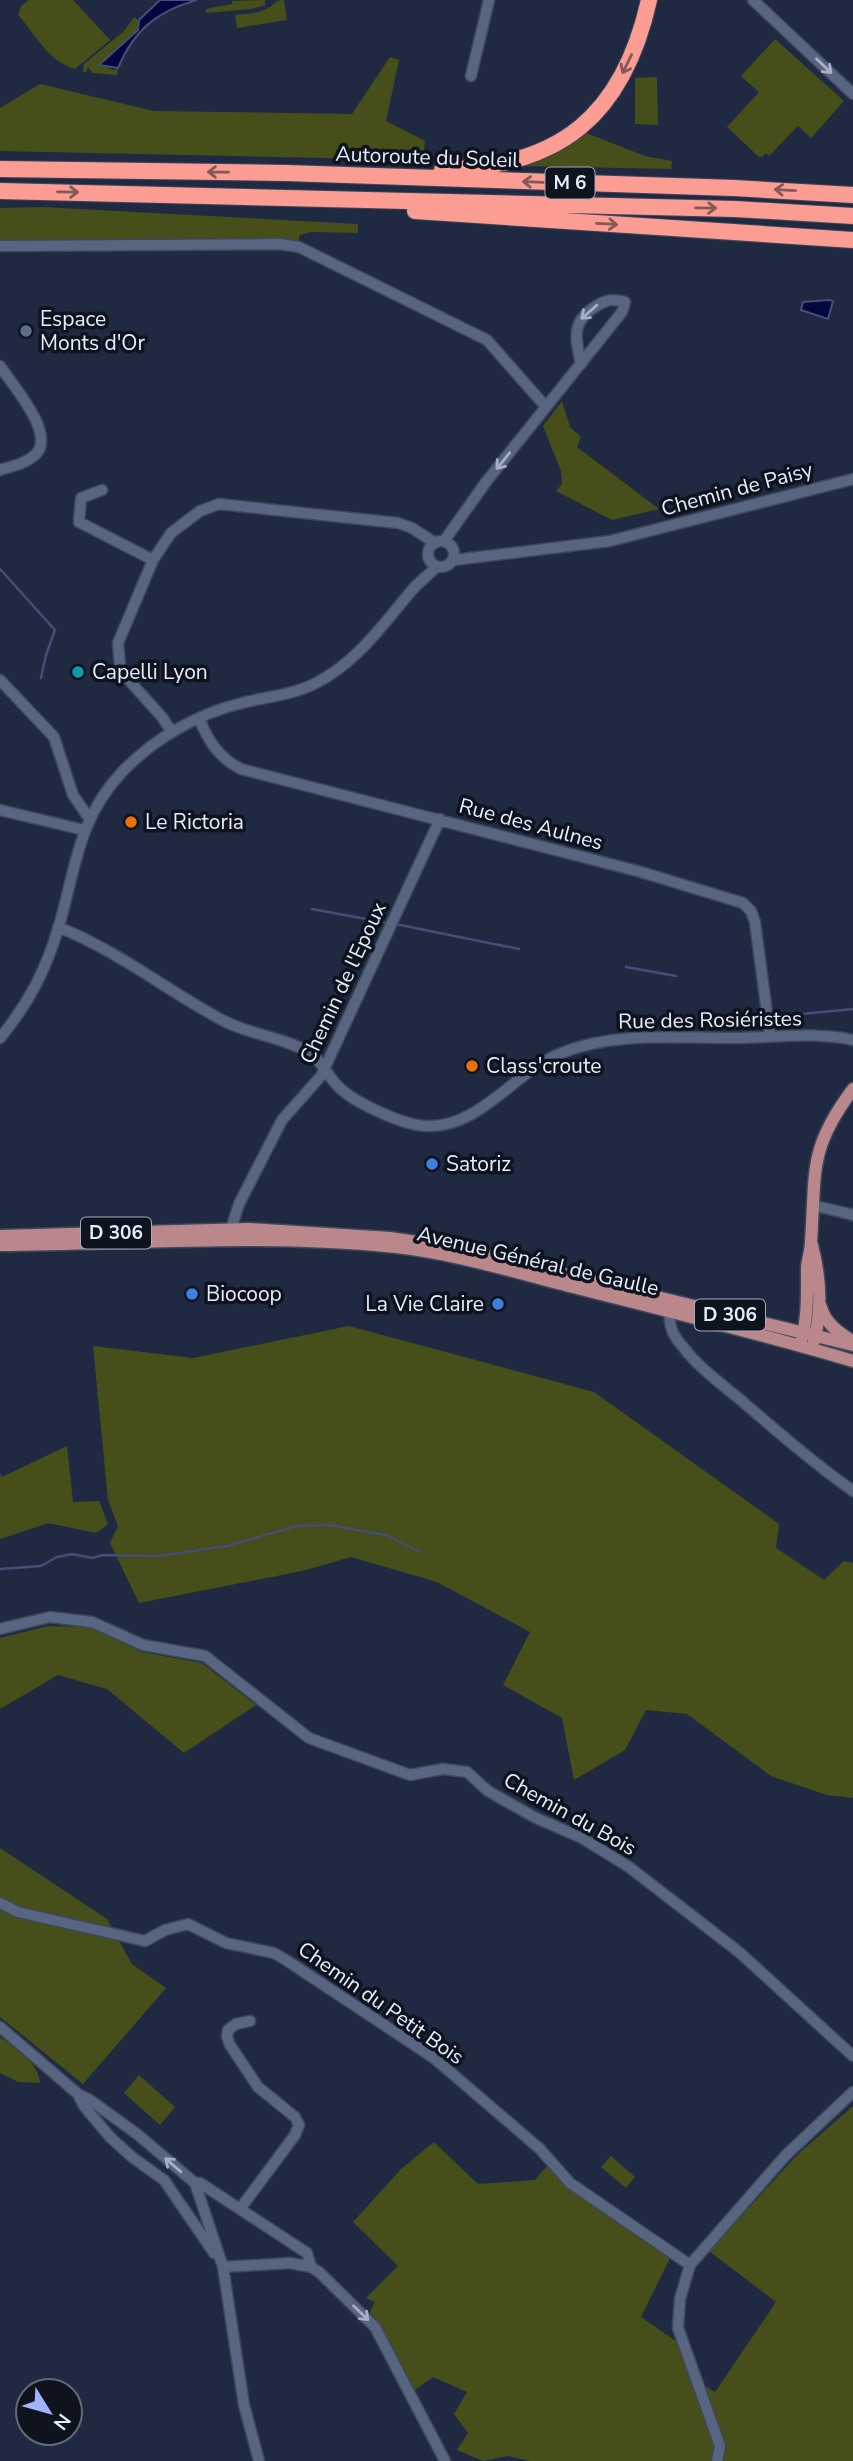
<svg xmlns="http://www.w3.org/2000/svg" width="853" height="2461" viewBox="0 0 853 2461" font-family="'Nunito Sans',sans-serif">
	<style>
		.green { fill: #464f19 }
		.water { fill: #00083f; stroke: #454d78; stroke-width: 2 }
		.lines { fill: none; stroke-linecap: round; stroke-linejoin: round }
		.stream { stroke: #454d78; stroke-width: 2.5 }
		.minor-casing { stroke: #3e475b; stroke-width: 13 }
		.major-casing { stroke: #3e475b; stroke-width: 15 }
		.highway-casing { stroke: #3e475b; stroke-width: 18 }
		.minor { stroke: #586581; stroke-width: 10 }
		.major { stroke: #ba878b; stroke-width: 12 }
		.highway { stroke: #fb9d92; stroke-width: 16 }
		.oneway { stroke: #845858 }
		.oneway2 { stroke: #a6b0c5 }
		.service-dot { fill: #5c6f8a; stroke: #0e131e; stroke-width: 2.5 }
		.culture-dot { fill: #0f9aa8; stroke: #0e131e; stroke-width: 2.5 }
		.food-dot { fill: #e8710a; stroke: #0e131e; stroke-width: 2.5 }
		.shop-dot { fill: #3f7fe0; stroke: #0e131e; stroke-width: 2.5 }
		.labels { text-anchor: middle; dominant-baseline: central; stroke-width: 7; stroke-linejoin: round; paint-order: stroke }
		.shield { fill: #0e131e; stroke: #a4acba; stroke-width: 2 }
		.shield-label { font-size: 19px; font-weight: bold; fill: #e5edfd }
		.street-label { font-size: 21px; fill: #e5edfd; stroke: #0e131e }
		.poi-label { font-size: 21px; fill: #e5edfd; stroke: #0e131e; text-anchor: start }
	</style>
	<rect width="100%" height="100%" fill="#1f2a42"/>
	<path class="green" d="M29,0H73L110,40L75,69C47,61 35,33 18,15L21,6Z
		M265,0V5L251,9L206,13V9L232,4V1Z
		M284,0L287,20L237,28L235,15C251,14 266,13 277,1Z
		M134,17L138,20V30L99,64L113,70L118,69L117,75L93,73L88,67L86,72H83L84,64L124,31Z
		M775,39L844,101L811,138L798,126L769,156L766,153L762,157H759L727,127L759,92L741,76Z
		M390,57L399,60L386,121L425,141L423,160L0,151V108L40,84L154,111L352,114Z
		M657,77L658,125L635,124V78Z
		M586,133L645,156L672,161L671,169L522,166L539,161Z
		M43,207L358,224V233L311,232L300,235L298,243H70L0,240V208Z
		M562,401L570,427L581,437L577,447L659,509L612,520L556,491L562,484L561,471L543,426Z
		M349,1326L594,1392L779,1524L776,1548L824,1580L844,1561L853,1563V1798L827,1795L771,1776L687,1714L646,1710L625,1750L574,1780L562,1718L503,1685L530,1632L437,1582L351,1557L302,1571L139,1603L110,1543L118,1526L108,1500L93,1346L193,1358Z
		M67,1446L73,1502L99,1501L108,1524L96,1533L48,1523L0,1539V1473L2,1477Z
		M48,1626L89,1627L142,1652L202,1663L256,1705L184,1753L107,1689L58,1675L0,1709V1638Z
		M0,1848L107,1919L132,1964L166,1988L83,2084L0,2017Z
		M0,2037C16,2049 39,2062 40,2083L18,2082L0,2073Z
		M139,2075L175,2107L160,2125L124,2093Z
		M853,2106V2461H530L508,2456L483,2461L457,2450L468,2433L454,2414L467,2392L433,2377L412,2392L380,2324L370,2312L375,2302L366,2298L398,2266L353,2222L401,2169L434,2142L478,2184L535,2180L547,2166L568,2187L670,2258L641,2317L680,2344L695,2380L715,2392L776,2302L709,2251L798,2154Z
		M611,2156L635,2177L626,2188L601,2167Z"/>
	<path class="water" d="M160,0H197C157,11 134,30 118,68L99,65L138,30L139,20Z
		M829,300L833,301L828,319L801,310L803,302Z"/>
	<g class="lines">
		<path class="stream" d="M0,569L55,630L46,655L41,678
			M312,909L388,923
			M395,924L519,949
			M626,967L676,976
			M781,1016L853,1009
			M0,1569L41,1566L57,1557L72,1554L92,1558L103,1555L158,1556L227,1546L297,1526L330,1525L385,1535L420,1552"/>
		<defs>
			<path id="minor" d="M753,0L853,94
				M471,76L489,0
				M0,246L280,244L299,247L487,340L546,407
				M0,366C12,385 56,433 36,454C26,464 12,466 0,470
				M102,490L81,498L79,522L153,560
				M428 554a13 13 0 1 1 26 0a13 13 0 1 1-26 0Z
				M444,541L486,482L622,312L625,302C615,299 607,299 598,305C571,320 575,337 581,364
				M454,560L610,541L853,479
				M0,680L54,737L73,795L89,818
				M199,718C208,741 219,758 241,769L641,872L743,903L751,911L755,922L770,1036
				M172,732L162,717L125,676L120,666L118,643L153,560L171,533L200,511L219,504L398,523L412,528L435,543
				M0,810L84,830
				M58,927C117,950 169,992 224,1021C251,1035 283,1037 308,1052C321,1060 326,1073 336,1084C351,1102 403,1125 426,1126C478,1129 514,1073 559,1054C616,1030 682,1039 742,1038C779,1037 817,1032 853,1040
				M0,1038C29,1003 46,970 59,926C76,867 78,818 123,771C155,738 197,714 242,703C265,697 292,695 314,684C357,663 383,624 413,589C420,581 429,575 436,567
				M812,1205L853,1215
				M229,1235L239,1204L282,1120L321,1076L440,819
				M670,1313C668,1325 674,1337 683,1347C699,1368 723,1385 743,1402C779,1433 815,1464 853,1491
				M0,1629L50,1617L92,1622L143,1645L205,1656L309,1738L410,1775L443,1769L467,1772L488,1791L534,1817L582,1838L629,1867L739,1952L853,2056
				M0,1903L18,1912L145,1941L165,1930L188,1924L226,1943L274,1953L286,1960L434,2058L540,2149L570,2183L690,2265
				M0,2027L78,2094L90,2100L137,2134L195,2183L223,2267L244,2405L259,2461
				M78,2094L84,2106L110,2137L132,2157L164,2180L214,2253
				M195,2183H200L307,2253L311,2267L319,2272L375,2327L445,2461
				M240,2209L295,2135L299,2125L295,2117L258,2087L230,2045L227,2037L228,2030L236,2024L250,2021
				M223,2267L290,2263L311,2267
				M717,2461L720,2446L678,2328L680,2299L690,2265L786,2155L853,2092"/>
			<path id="major" d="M0,1236L249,1229L390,1238L456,1248L853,1345
				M0,1245C132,1244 265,1233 396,1247C458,1254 517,1273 577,1288C669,1311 762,1334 853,1361
				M812,1245C820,1276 822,1311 814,1341
				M821,1307C825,1323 838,1332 852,1341
				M802,1338C808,1315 807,1291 807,1268C808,1258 811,1250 811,1241C816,1171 808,1149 853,1089"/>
			<path id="highway" d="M0,169L286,173L734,188L853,195
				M442,170C560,167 623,116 649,0
				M0,191L735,209L853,216
				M415,211L853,240"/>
		</defs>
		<use href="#minor" class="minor-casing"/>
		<use href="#major" class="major-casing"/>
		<use href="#highway" class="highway-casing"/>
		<use href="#minor" class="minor"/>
		<use href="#major" class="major"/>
		<use href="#highway" class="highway"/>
	</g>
	<defs><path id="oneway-shaft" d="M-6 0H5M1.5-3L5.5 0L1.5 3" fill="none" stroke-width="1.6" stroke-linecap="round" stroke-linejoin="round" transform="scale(1.75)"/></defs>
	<g class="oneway">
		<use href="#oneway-shaft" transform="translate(627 64) rotate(116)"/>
		<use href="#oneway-shaft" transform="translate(218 172) rotate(-179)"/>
		<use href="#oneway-shaft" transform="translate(533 182) rotate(-178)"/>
		<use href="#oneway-shaft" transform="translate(785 190) rotate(-177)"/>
		<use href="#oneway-shaft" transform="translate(68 192) rotate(1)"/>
		<use href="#oneway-shaft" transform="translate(706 208) rotate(1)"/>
		<use href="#oneway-shaft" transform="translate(607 224) rotate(3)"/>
	</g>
	<g class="oneway2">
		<use href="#oneway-shaft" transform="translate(824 66) rotate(44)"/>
		<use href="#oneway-shaft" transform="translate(589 312) rotate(139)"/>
		<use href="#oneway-shaft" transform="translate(503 461) rotate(129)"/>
		<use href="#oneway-shaft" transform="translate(173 2165) rotate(-139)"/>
		<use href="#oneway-shaft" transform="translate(361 2313) rotate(44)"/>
	</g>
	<circle class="service-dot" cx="26" cy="331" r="7"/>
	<circle class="culture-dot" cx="78" cy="672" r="7"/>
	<g class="food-dot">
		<circle cx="131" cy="822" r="7"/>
		<circle cx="472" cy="1066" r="7"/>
	</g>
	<g class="shop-dot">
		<circle cx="432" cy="1164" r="7"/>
		<circle cx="192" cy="1294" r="7"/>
		<circle cx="498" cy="1304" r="7"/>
	</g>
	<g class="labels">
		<g class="shield">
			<rect x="545.5" y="167.5" width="49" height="31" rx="5"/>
			<rect x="81" y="1217.5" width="70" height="31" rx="5"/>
			<rect x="695" y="1299.5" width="70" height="31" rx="5"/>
		</g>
		<g class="shield-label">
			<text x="570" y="183">M 6</text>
			<text x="116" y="1233">D 306</text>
			<text x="730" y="1315">D 306</text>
		</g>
		<g class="street-label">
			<text transform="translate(427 157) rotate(2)">Autoroute du Soleil</text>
			<text transform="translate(737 489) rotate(-15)">Chemin de Paisy</text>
			<text transform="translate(531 824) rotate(15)">Rue des Aulnes</text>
			<text transform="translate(343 983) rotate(-65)">Chemin de l'Epoux</text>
			<text transform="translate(710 1020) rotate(-1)">Rue des Rosiéristes</text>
			<text transform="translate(538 1261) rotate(13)">Avenue Général de Gaulle</text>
			<text transform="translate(570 1814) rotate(29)">Chemin du Bois</text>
			<text transform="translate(381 2003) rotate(35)">Chemin du Petit Bois</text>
		</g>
		<g class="poi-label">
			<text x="40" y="319">Espace<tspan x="40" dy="24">Monts d'Or</tspan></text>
			<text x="92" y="672">Capelli Lyon</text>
			<text x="145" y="822">Le Rictoria</text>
			<text x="486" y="1066">Class'croute</text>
			<text x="446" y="1164">Satoriz</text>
			<text x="206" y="1294">Biocoop</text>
			<text x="484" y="1304" text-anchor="end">La Vie Claire</text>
		</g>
	</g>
	<g transform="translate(49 2412) rotate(127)"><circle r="33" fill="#0e131e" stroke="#646a77" stroke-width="2"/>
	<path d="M0-5L12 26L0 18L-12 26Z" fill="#a2b2fd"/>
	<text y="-10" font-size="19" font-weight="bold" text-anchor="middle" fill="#e5edfd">N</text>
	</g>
</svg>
